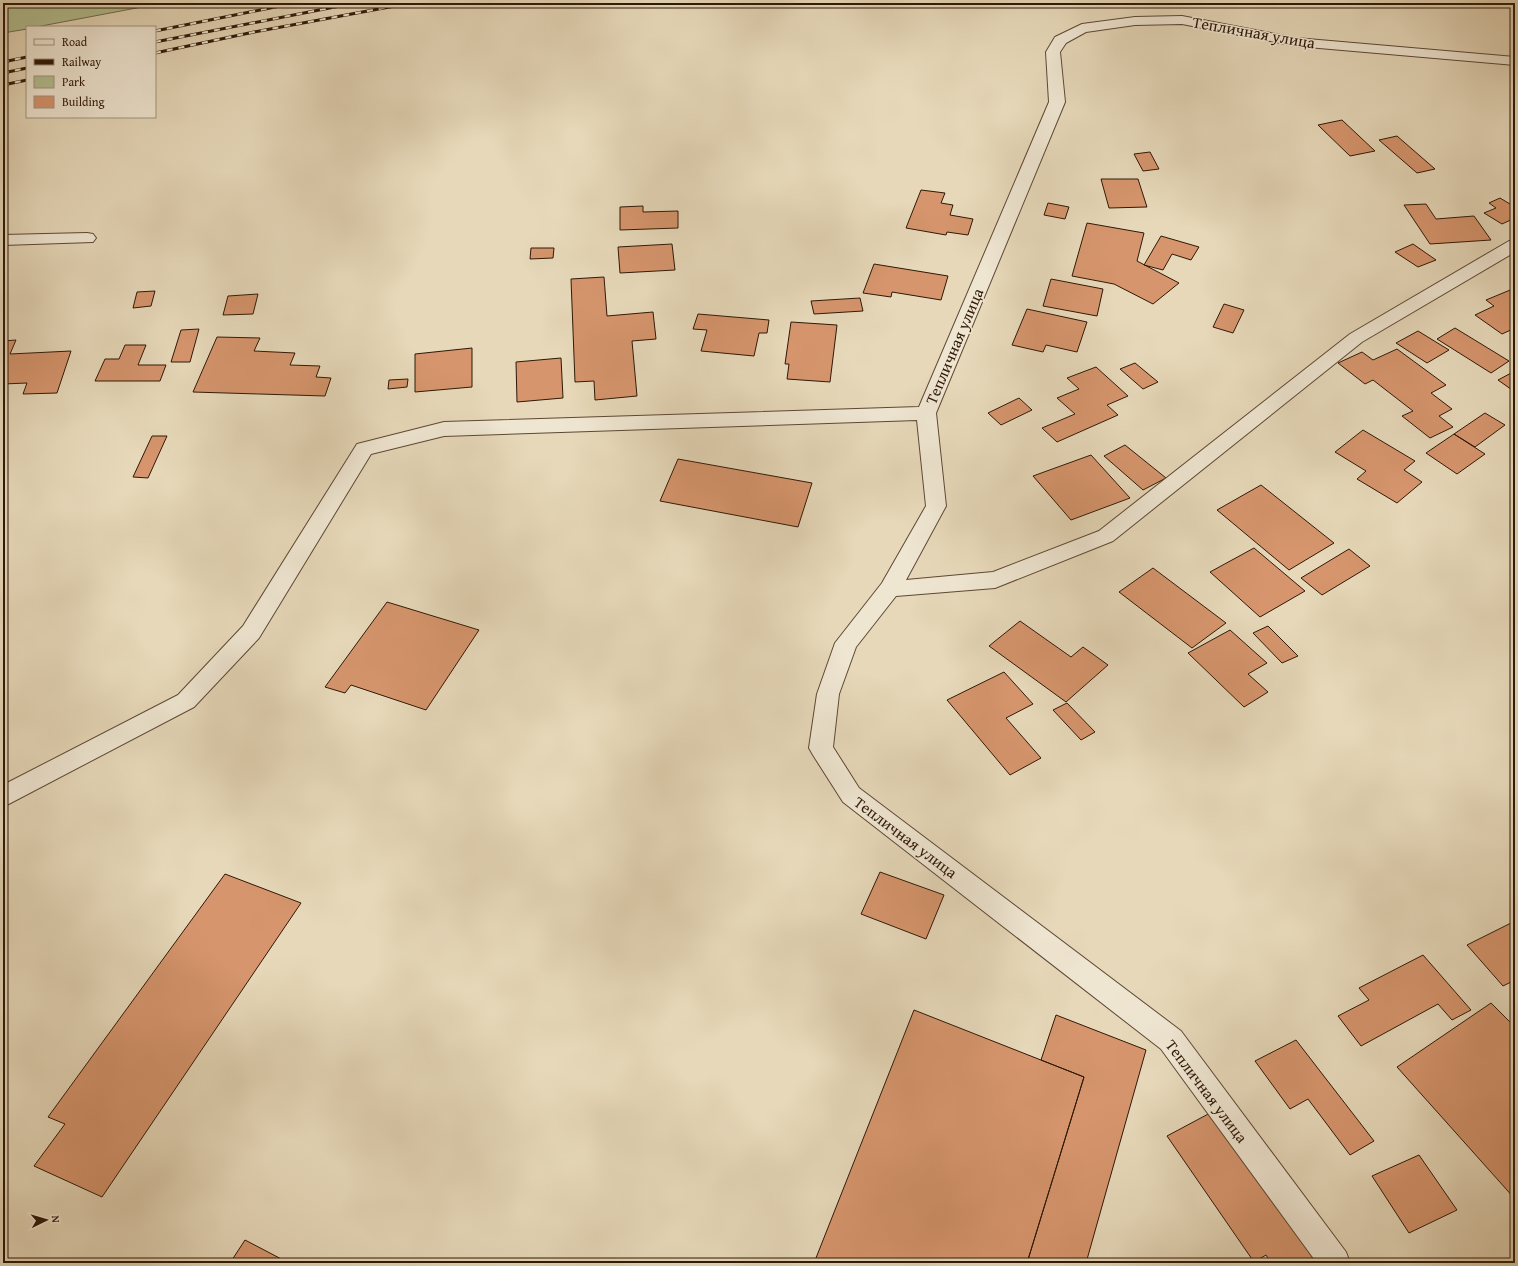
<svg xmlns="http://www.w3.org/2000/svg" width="1518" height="1266" viewBox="0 0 1518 1266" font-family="'Gentium Book Plus',serif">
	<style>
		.green { fill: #b3bf91; stroke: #716c4c }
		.building { fill: #d6956d; stroke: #2f1807 }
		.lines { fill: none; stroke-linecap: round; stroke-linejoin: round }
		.street-casing { stroke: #5d4834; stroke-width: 2 }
		.street { fill: #efe6d2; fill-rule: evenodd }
		.rail-casing { stroke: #2f1807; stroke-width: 3 }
		.rail { stroke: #efe6d2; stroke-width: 2; stroke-dasharray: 6; stroke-linecap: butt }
		.labels { text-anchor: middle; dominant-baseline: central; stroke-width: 3; stroke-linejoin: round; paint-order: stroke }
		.street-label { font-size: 16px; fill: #2f1807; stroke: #efe6d2 }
	</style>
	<rect width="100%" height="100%" fill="#e6d8b9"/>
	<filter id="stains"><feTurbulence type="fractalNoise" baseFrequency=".005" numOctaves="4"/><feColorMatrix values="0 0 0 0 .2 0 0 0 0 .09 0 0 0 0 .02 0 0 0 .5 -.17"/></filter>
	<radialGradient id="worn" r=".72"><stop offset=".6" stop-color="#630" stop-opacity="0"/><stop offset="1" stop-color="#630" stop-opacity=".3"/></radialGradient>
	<path class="green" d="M3,3H163L36,27H27V29L3,33Z"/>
	<path class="building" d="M1342,120L1375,151L1350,156L1318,125Z
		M1397,136L1435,169L1417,173L1379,140Z
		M1150,152L1159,169L1143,171L1134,154Z
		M1101,179H1138L1147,207L1109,208Z
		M921,190L945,193L941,203L953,205L950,215L973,219L968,235L947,232L946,235L906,228Z
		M1500,198L1515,207V218L1502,224L1484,213L1496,208L1489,203Z
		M1048,203L1069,207L1065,219L1044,215Z
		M1426,204L1436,219L1474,216L1491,240L1430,244L1404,205Z
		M643,206V212L678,211V228L620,230V207Z
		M1087,223L1144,233L1137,261L1179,283L1153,304L1114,284L1072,276Z
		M1161,236L1199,247L1191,260L1172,254L1163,270L1144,265Z
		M672,244L675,270L620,273L618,247Z
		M1413,244L1436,260L1418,267L1395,252Z
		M531,248H554L553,258L530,259Z
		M874,264L948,276L941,300L892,292L891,297L863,293Z
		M604,277L607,316L653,312L656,339L632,341L637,396L595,400L594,381L575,382L571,279Z
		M1051,279L1103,289L1097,316L1043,306Z
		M1515,288V328L1502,334L1475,315L1494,306L1486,300Z
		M155,291L151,306L133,308L137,292Z
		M258,294L253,314L223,315L228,296Z
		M860,298L863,311L814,314L811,301Z
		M1224,304L1244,310L1233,333L1213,327Z
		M1027,309L1087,322L1077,352L1046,345L1043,352L1012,345Z
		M698,314L769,320L767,333H759L754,356L701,351L707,330L693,329Z
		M791,322L837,325L830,382L787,379L789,364H785Z
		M1455,328L1509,361L1491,373L1437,339Z
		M199,329L190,362H171L181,330Z
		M1418,331L1449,350L1427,363L1396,343Z
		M217,337L260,338L254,351L295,353L290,365L320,366L316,377L331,378L325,396L193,392Z
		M16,340L10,354L71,351L57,393L23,394L27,383L3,384V341Z
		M125,345H146L138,365H166L160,381H95L105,359H119Z
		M472,348V387L415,392V354Z
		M1397,349L1446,385L1431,393L1452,409L1439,416L1453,427L1430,438L1402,416L1413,411L1373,380L1365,384L1338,363L1362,352L1373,360Z
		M561,358L563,398L517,402L516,362Z
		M1135,363L1158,382L1143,389L1120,369Z
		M1096,367L1128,396L1107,405L1118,415L1057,442L1042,428L1075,414L1057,398L1079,389L1067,378Z
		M1515,371V392L1498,380Z
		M408,379L407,387L388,389L389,380Z
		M1019,398L1032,410L1001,425L988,413Z
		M1485,413L1505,425L1475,447L1454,434Z
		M1363,430L1415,461L1404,470L1422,482L1397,503L1357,479L1366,471L1335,452Z
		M1454,434L1485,454L1457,474L1426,453Z
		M152,436H167L148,478L133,477Z
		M1125,445L1166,478L1143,490L1104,456Z
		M1091,455L1130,498L1071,520L1033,476Z
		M678,459L812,483L798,527L660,501Z
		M1261,485L1334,543L1289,570L1217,510Z
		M1254,548L1305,591L1260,617L1210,572Z
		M1349,549L1370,566L1322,595L1301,578Z
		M1153,568L1226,623L1192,648L1119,592Z
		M387,602L479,630L426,710L351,685L345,693L325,687Z
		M1020,621L1071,657L1083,647L1108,665L1066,702L989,646Z
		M1268,626L1298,656L1282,663L1253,633Z
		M1230,630L1267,663L1248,674L1268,692L1244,707L1188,653Z
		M1004,672L1033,704L1006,718L1041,758L1010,775L947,700Z
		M1067,703L1095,732L1081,740L1053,710Z
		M880,872L944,895L926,939L861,914Z
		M225,874L301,903L102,1197L34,1166L65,1124L48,1117Z
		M1515,921V980L1503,986L1467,945Z
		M1423,955L1471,1010L1452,1020L1438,1004L1361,1046L1338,1016L1369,1000L1359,988Z
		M1491,1003L1515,1027V1199L1397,1067Z
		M914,1010L1084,1077L1027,1263H814Z
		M1056,1015L1146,1050L1086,1263H1027L1084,1077L1041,1060Z
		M1296,1040L1374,1141L1350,1155L1308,1099L1290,1109L1255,1061Z
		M1212,1112L1319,1263H1271L1266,1255L1254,1262L1167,1136Z
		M1419,1155L1457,1210L1409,1233L1372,1176Z
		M245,1240L289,1263H230Z"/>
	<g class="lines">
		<defs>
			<path id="street" d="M1182,16L1296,38L1515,57V65L1296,46L1182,24L1135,25L1086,32L1066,43L1060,52L1065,102L936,413L946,506L906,580L993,572L1099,531L1350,334L1509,241L1515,240V252L1362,342L1113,541L995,588L896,596L856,647L839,694L833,747L859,788L1181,1031L1346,1252L1350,1263H1317L1161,1049L843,802L813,755L809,748L817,694L835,643L882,583L926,506L917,420L444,436L371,454L259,638L194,707L3,807V785L178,695L243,626L357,444L444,422L919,407L1049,102L1046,52L1055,37L1082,24L1135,17Z
				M87,233L93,234L96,238L93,242L3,245V235Z"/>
		</defs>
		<use href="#street" class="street-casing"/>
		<use href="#street" class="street"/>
		<defs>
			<path id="rail" d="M155,31L295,3
				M155,42L355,3
				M155,53L254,32L411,3
				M3,62L27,57
				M3,73L27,68
				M3,85L27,80"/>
		</defs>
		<use href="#rail" class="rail-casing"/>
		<use href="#rail" class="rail"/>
	</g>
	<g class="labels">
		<g class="street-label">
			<text transform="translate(1254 32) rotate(10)">Тепличная улица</text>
			<text transform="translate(954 346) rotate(-67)">Тепличная улица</text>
			<text transform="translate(906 837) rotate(37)">Тепличная улица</text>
			<text transform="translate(1207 1091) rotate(53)">Тепличная улица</text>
		</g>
	</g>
	<rect width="1518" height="1266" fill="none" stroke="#e6d8b9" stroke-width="16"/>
	<rect x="4" y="4" width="1510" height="1258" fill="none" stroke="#2f1807" stroke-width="2"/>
	<rect x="8" y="8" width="1502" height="1250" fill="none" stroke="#2f1807"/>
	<rect x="26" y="26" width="130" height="92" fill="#efe6d2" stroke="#a29481"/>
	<rect x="34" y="39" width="20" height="6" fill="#efe6d2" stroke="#a29481"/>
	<text x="62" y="46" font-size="12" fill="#2f1807">Road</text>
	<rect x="34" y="59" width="20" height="6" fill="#2f1807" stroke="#a29481"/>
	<text x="62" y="66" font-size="12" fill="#2f1807">Railway</text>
	<rect x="34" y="76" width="20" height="12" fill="#b3bf91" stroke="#a29481"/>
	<text x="62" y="86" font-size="12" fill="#2f1807">Park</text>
	<rect x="34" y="96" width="20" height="12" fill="#d6956d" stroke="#a29481"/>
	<text x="62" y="106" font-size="12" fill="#2f1807">Building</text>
	<g transform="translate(46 1220) rotate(85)" stroke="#efe6d2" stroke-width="3" paint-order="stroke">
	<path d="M0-3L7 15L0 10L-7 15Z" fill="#2f1807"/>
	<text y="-6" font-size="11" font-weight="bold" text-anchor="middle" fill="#2f1807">N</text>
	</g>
	<rect width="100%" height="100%" filter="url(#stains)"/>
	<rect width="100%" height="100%" fill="url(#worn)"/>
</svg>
